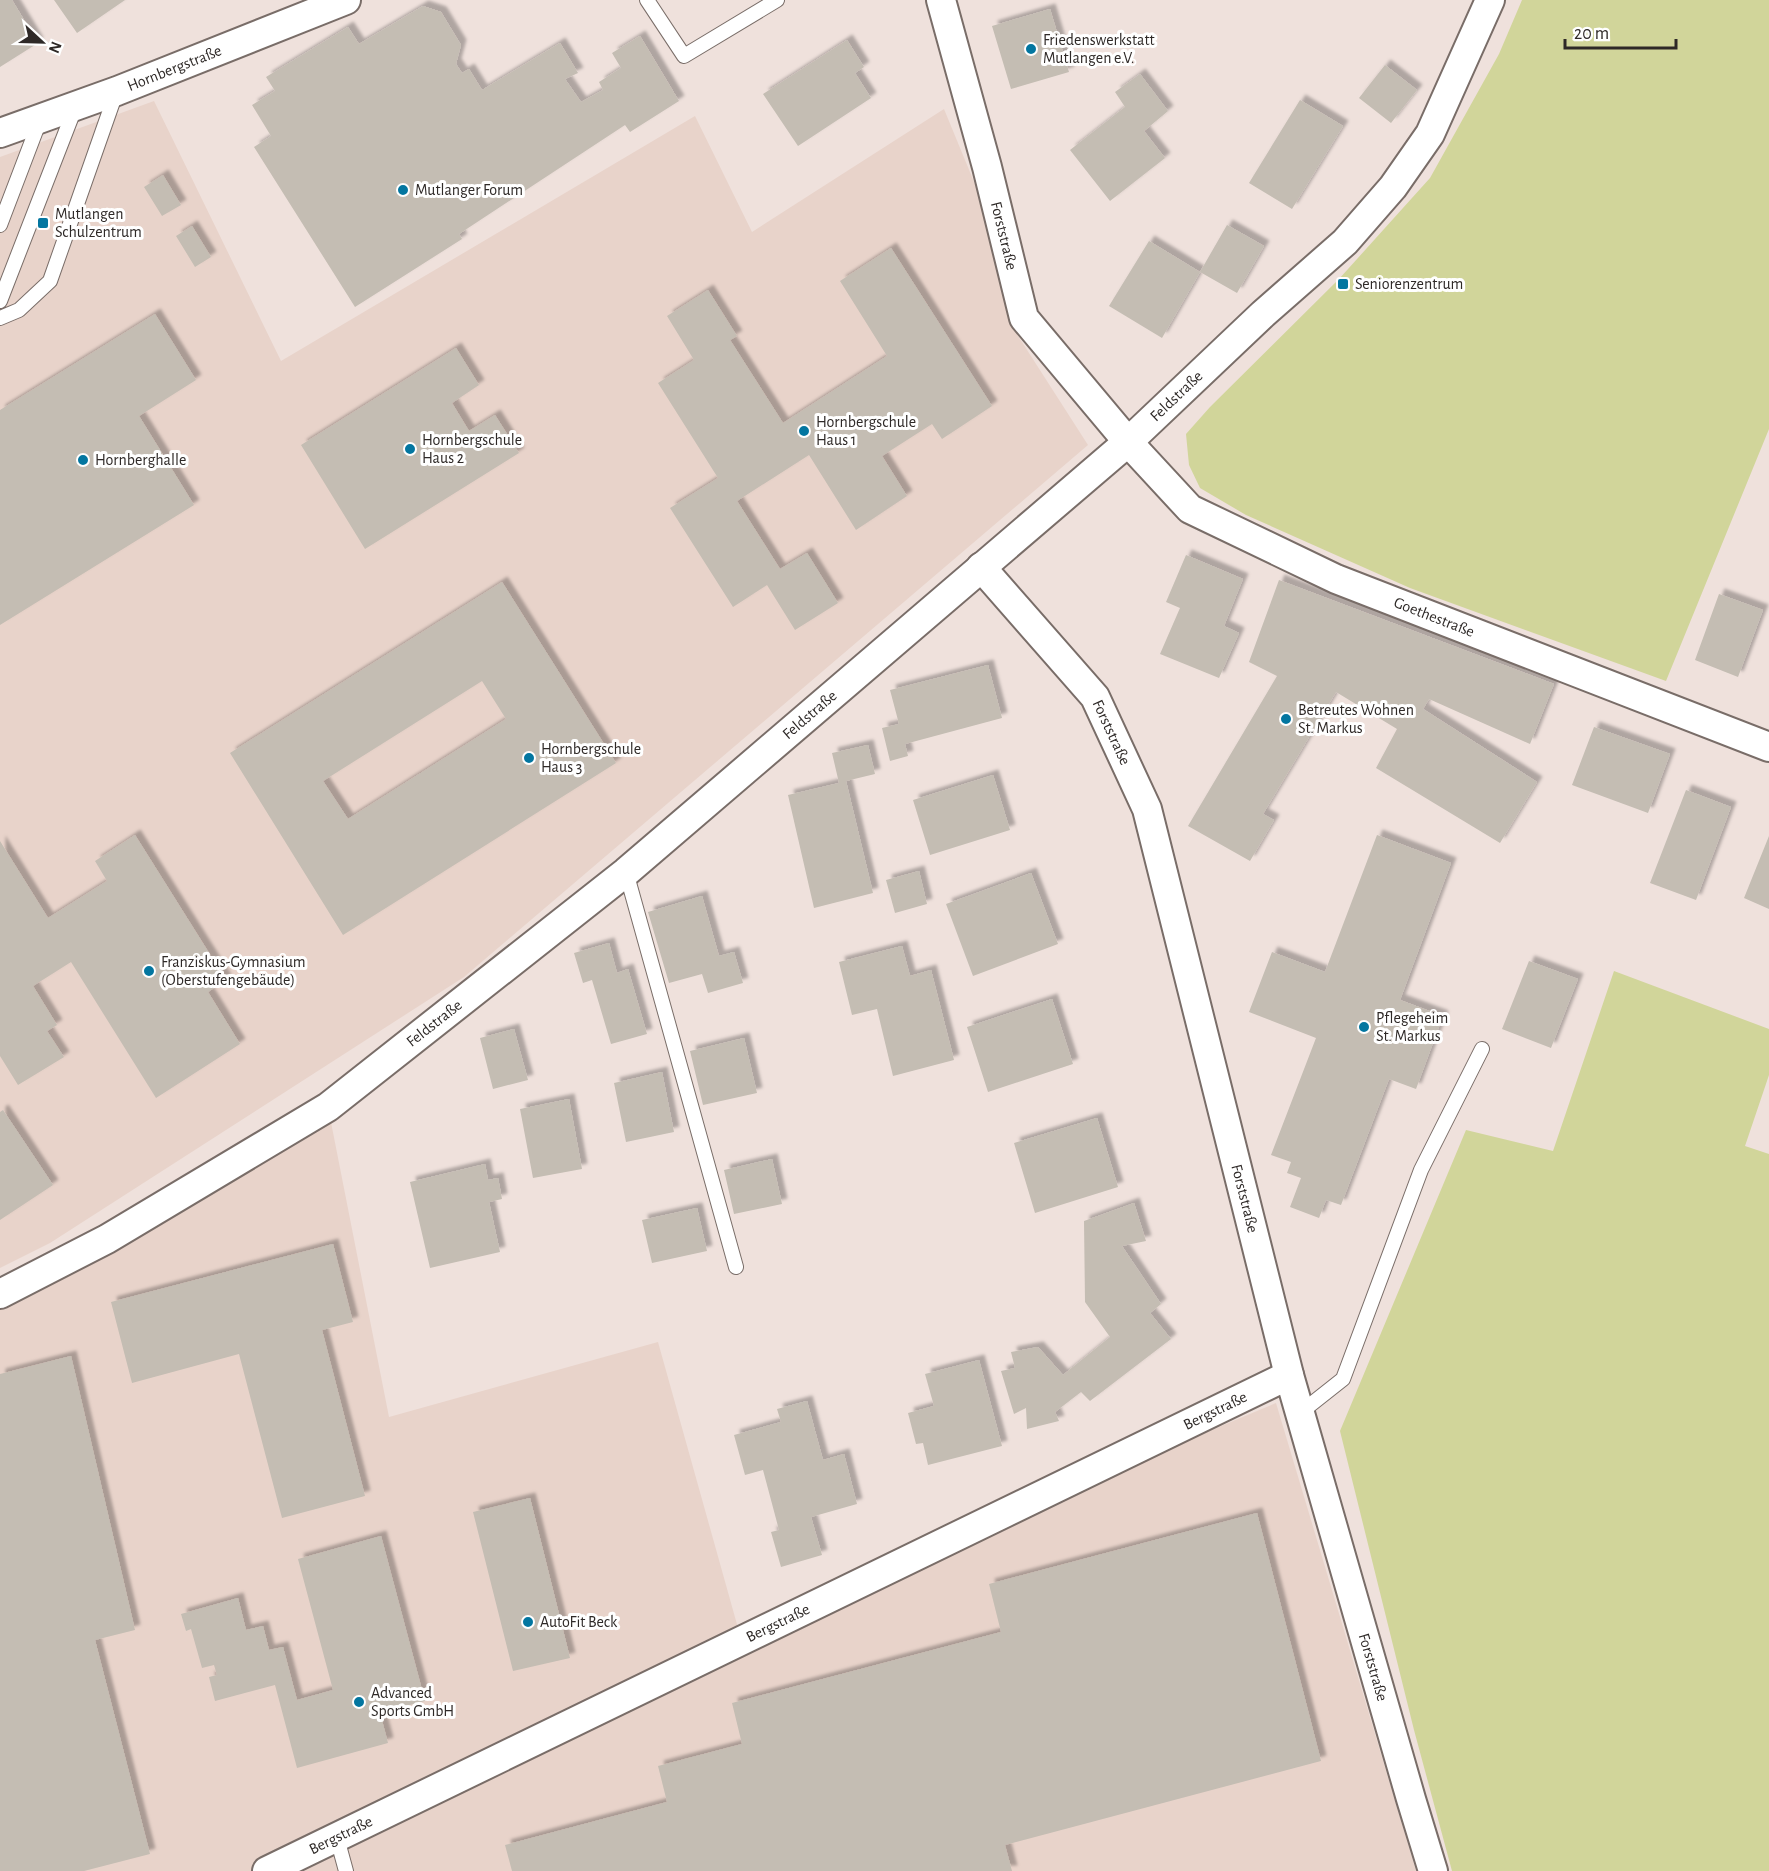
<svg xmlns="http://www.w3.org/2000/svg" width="1769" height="1871" viewBox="0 0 1769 1871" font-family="'Alegreya Sans',sans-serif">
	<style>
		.built { fill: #e8d3ca }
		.green { fill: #d1d59a }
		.building { fill: #c4bdb3; fill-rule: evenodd; filter: url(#shadow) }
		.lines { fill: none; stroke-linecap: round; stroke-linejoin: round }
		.lane-casing { stroke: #796d68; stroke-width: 16 }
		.street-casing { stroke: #796d68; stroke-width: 32 }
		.lane { stroke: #fff; stroke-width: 14 }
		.street { stroke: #fff; stroke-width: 28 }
		.poi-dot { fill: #0376a0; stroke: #fff; stroke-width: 2 }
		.labels { text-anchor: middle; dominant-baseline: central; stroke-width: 6; stroke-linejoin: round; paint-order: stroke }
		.poi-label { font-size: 16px; fill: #2e2927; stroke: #fff; text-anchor: start }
		.street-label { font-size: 16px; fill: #2e2927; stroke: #fff }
	</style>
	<defs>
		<filter id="shadow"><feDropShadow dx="5.5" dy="-5.5" stdDeviation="1.5" flood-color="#0004"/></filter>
	</defs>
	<rect width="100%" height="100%" fill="#efe1dc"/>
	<path class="built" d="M154,101L281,361L695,116L752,232L944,109L979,194L1011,325L1088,445L464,977L50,1243L0,1268V157Z
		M328,1107L389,1417L658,1342L738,1628L1276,1403L1416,1871H0V1294Z"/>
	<path class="green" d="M1522,0H1769V429L1666,681L1410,588L1246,515L1200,488L1189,465L1186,434L1210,407L1339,279L1430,178L1499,54Z
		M1614,971L1769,1029V1075L1745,1146L1769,1154V1871H1452L1414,1730L1340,1431L1466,1130L1553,1151Z"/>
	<path class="building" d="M0,0H12L38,43L0,67Z
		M54,0H125L77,33Z
		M423,6L441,12L461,45L456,64L462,73L469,69L482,90L560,43L578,73L565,79L581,102L603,90L599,82L621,68L612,53L640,36L679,101L630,132L625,125L459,234L462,239L355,307L254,147L271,136L252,105L275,91L266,77L348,27L359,44Z
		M1050,9L1069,72L1011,89L992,26Z
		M847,40L864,67L855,73L871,98L798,146L763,94Z
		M1385,65L1417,90L1391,123L1359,98Z
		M1140,74L1168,111L1144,131L1165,158L1110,201L1070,150L1125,107L1115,92Z
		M1300,100L1343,126L1292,209L1249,183Z
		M163,175L181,205L162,216L144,187Z
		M1227,225L1264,246L1237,293L1200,272Z
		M192,226L211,257L195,267L176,236Z
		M1149,241L1200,272L1162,338L1109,306Z
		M891,248L992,406L942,439L932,424L882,456L907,496L856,530L809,455L737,501L780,569L807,553L838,603L795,630L767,585L733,607L670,508L718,478L658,383L694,360L667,316L708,290L737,336L730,340L783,423L887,356L840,281Z
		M155,314L196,380L139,416L194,505L0,625V410Z
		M456,348L479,385L452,403L469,431L495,415L519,453L365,549L301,445Z
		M1186,555L1243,579L1224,626L1239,633L1219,678L1160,654L1180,608L1166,602Z
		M1279,580L1554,684L1530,744L1429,699L1423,709L1537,782L1500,843L1376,768L1397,729L1336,692L1263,814L1274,820L1250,861L1188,826L1277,676L1249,662Z
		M502,582L616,763L343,935L230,753ZM482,681L506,719L348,819L323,781Z
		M1719,594L1763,610L1738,677L1695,660Z
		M988,665L1002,718L905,744L908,756L890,761L882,728L899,724L890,690Z
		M1594,727L1670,754L1648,813L1572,785Z
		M868,745L875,774L846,781L873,893L814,908L788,795L839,783L832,753Z
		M993,775L1010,830L930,855L913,800Z
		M1686,790L1731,807L1696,900L1650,883Z
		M135,835L226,980L208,992L240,1044L156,1098L71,962L33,986L57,1025L47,1031L64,1057L18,1085L0,1056V841L48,918L107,881L95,861Z
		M1377,835L1451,863L1400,1000L1443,1016L1416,1089L1389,1079L1341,1205L1326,1200L1319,1218L1290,1207L1301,1178L1287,1173L1291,1162L1271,1155L1316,1038L1249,1012L1272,952L1325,972Z
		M1769,836V909L1744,898Z
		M919,871L927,904L895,913L886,880Z
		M1031,873L1058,944L973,976L946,904Z
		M702,896L719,956L734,952L743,983L708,993L702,974L669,983L648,912Z
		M609,943L617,973L628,969L647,1034L611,1044L592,980L583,983L574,953Z
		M902,946L910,976L931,970L954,1060L893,1076L877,1009L852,1015L839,962Z
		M1529,961L1578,979L1551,1048L1502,1029Z
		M1052,999L1073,1064L988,1092L967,1027Z
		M514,1029L528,1080L493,1089L480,1038Z
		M744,1038L757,1093L703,1105L690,1051Z
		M662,1072L674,1132L626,1142L614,1083Z
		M569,1099L582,1169L533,1178L520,1109Z
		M3,1110L53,1185L0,1220V1112Z
		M1097,1118L1118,1187L1035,1213L1014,1143Z
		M772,1159L782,1204L734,1214L724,1170Z
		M485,1164L488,1180L498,1178L502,1199L489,1202L500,1252L430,1268L410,1182Z
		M1134,1203L1146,1241L1122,1246L1161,1304L1150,1313L1171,1339L1090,1401L1081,1392L1055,1412L1059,1421L1027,1429L1026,1408L1014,1414L1001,1371L1015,1368L1011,1352L1038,1347L1063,1375L1110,1337L1085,1302L1084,1221Z
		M697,1208L707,1251L652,1263L642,1220Z
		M333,1244L353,1322L322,1330L365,1496L282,1518L239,1354L132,1383L111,1302Z
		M71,1356L135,1630L95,1640L150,1854L84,1871H0V1374Z
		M979,1360L1002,1446L928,1465L923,1443L916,1444L908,1413L934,1406L925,1374Z
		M807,1401L823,1460L844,1454L857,1504L811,1517L822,1555L781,1567L771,1532L779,1530L763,1470L745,1475L734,1435L781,1422L777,1409Z
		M530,1498L570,1658L513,1671L473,1512Z
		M1257,1513L1321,1761L1005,1845L1012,1871H512L505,1845L667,1802L658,1766L742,1744L732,1703L1001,1632L989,1584Z
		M381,1536L425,1701L380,1713L388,1743L297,1768L275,1685L215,1701L209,1677L217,1675L214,1665L202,1668L191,1629L186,1631L181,1614L238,1598L246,1630L263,1626L269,1650L283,1647L297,1700L333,1690L298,1559Z"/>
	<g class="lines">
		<defs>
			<path id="lane" d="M647,0L684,56L777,0
				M0,225L40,120
				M0,301L75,108
				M0,318L19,310L50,281L116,93
				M626,872L736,1267
				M1300,1413L1343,1379L1421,1170L1482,1049
				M337,1838L346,1871"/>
			<g id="street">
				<path id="s1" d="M941,0L987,167L1024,318L1128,442L1190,509L1336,579L1769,747"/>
				<path id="s2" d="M0,133L117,91L346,0"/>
				<path id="s3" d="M981,567L1095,697L1147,809L1289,1375L1411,1799L1433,1871"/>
				<path id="s4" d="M0,1294L107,1239L328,1107L626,872L1128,442L1263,314L1345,242L1393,187L1430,134L1490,0"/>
				<path id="s5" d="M267,1871L1289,1375"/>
			</g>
		</defs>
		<use href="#lane" class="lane-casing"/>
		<use href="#street" class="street-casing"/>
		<use href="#lane" class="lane"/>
		<use href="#street" class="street"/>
	</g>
	<g class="poi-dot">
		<circle cx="1031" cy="49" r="6"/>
		<circle cx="403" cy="190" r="6"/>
		<rect x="37" y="217" width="12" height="12" rx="3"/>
		<rect x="1337" y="278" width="12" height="12" rx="3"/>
		<circle cx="804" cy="431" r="6"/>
		<circle cx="410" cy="449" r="6"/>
		<circle cx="83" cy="460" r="6"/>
		<circle cx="1286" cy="719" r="6"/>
		<circle cx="529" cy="758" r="6"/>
		<circle cx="149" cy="971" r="6"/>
		<circle cx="1364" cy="1027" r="6"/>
		<circle cx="528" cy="1622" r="6"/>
		<circle cx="359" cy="1702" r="6"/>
	</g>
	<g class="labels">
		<g class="poi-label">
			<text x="1043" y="40">Friedenswerkstatt<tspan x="1043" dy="18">Mutlangen e.V.</tspan></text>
			<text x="415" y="190">Mutlanger Forum</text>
			<text x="55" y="214">Mutlangen<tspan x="55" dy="18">Schulzentrum</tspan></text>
			<text x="1355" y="284">Seniorenzentrum</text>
			<text x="816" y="422">Hornbergschule<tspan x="816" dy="18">Haus 1</tspan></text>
			<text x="422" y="440">Hornbergschule<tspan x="422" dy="18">Haus 2</tspan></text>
			<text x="95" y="460">Hornberghalle</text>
			<text x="1298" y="710">Betreutes Wohnen<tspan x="1298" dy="18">St. Markus</tspan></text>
			<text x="541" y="749">Hornbergschule<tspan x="541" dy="18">Haus 3</tspan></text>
			<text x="161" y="962">Franziskus-Gymnasium<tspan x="161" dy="18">(Oberstufengebäude)</tspan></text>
			<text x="1376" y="1018">Pflegeheim<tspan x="1376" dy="18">St. Markus</tspan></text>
			<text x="540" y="1622">AutoFit Beck</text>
			<text x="371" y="1693">Advanced<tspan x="371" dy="18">Sports GmbH</tspan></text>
		</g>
		<g class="street-label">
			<text stroke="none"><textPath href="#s2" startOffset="186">Hornbergstraße</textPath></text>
			<text stroke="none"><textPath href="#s1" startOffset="244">Forststraße</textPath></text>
			<text stroke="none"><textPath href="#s4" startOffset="1485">Feldstraße</textPath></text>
			<text stroke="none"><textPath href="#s1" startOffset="849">Goethestraße</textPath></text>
			<text stroke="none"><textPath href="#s4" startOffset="999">Feldstraße</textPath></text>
			<text stroke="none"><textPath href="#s3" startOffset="212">Forststraße</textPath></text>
			<text stroke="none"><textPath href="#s4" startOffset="513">Feldstraße</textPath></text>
			<text stroke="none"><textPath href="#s3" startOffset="698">Forststraße</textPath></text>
			<text stroke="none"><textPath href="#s5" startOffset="1054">Bergstraße</textPath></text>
			<text stroke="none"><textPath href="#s5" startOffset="568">Bergstraße</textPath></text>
			<text stroke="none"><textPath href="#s3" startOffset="1184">Forststraße</textPath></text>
			<text stroke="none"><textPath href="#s5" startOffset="82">Bergstraße</textPath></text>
		</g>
	</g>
	<g transform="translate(42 42) rotate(112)" stroke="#ffffff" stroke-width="4.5" paint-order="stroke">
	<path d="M0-4.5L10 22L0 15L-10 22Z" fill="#2e2927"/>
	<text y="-9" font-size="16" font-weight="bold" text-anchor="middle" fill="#2e2927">N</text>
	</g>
	<path d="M1565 39v9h111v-9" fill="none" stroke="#2e2927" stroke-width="3"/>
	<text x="1574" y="39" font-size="18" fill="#2e2927" stroke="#ffffff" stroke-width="4.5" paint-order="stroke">20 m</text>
</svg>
